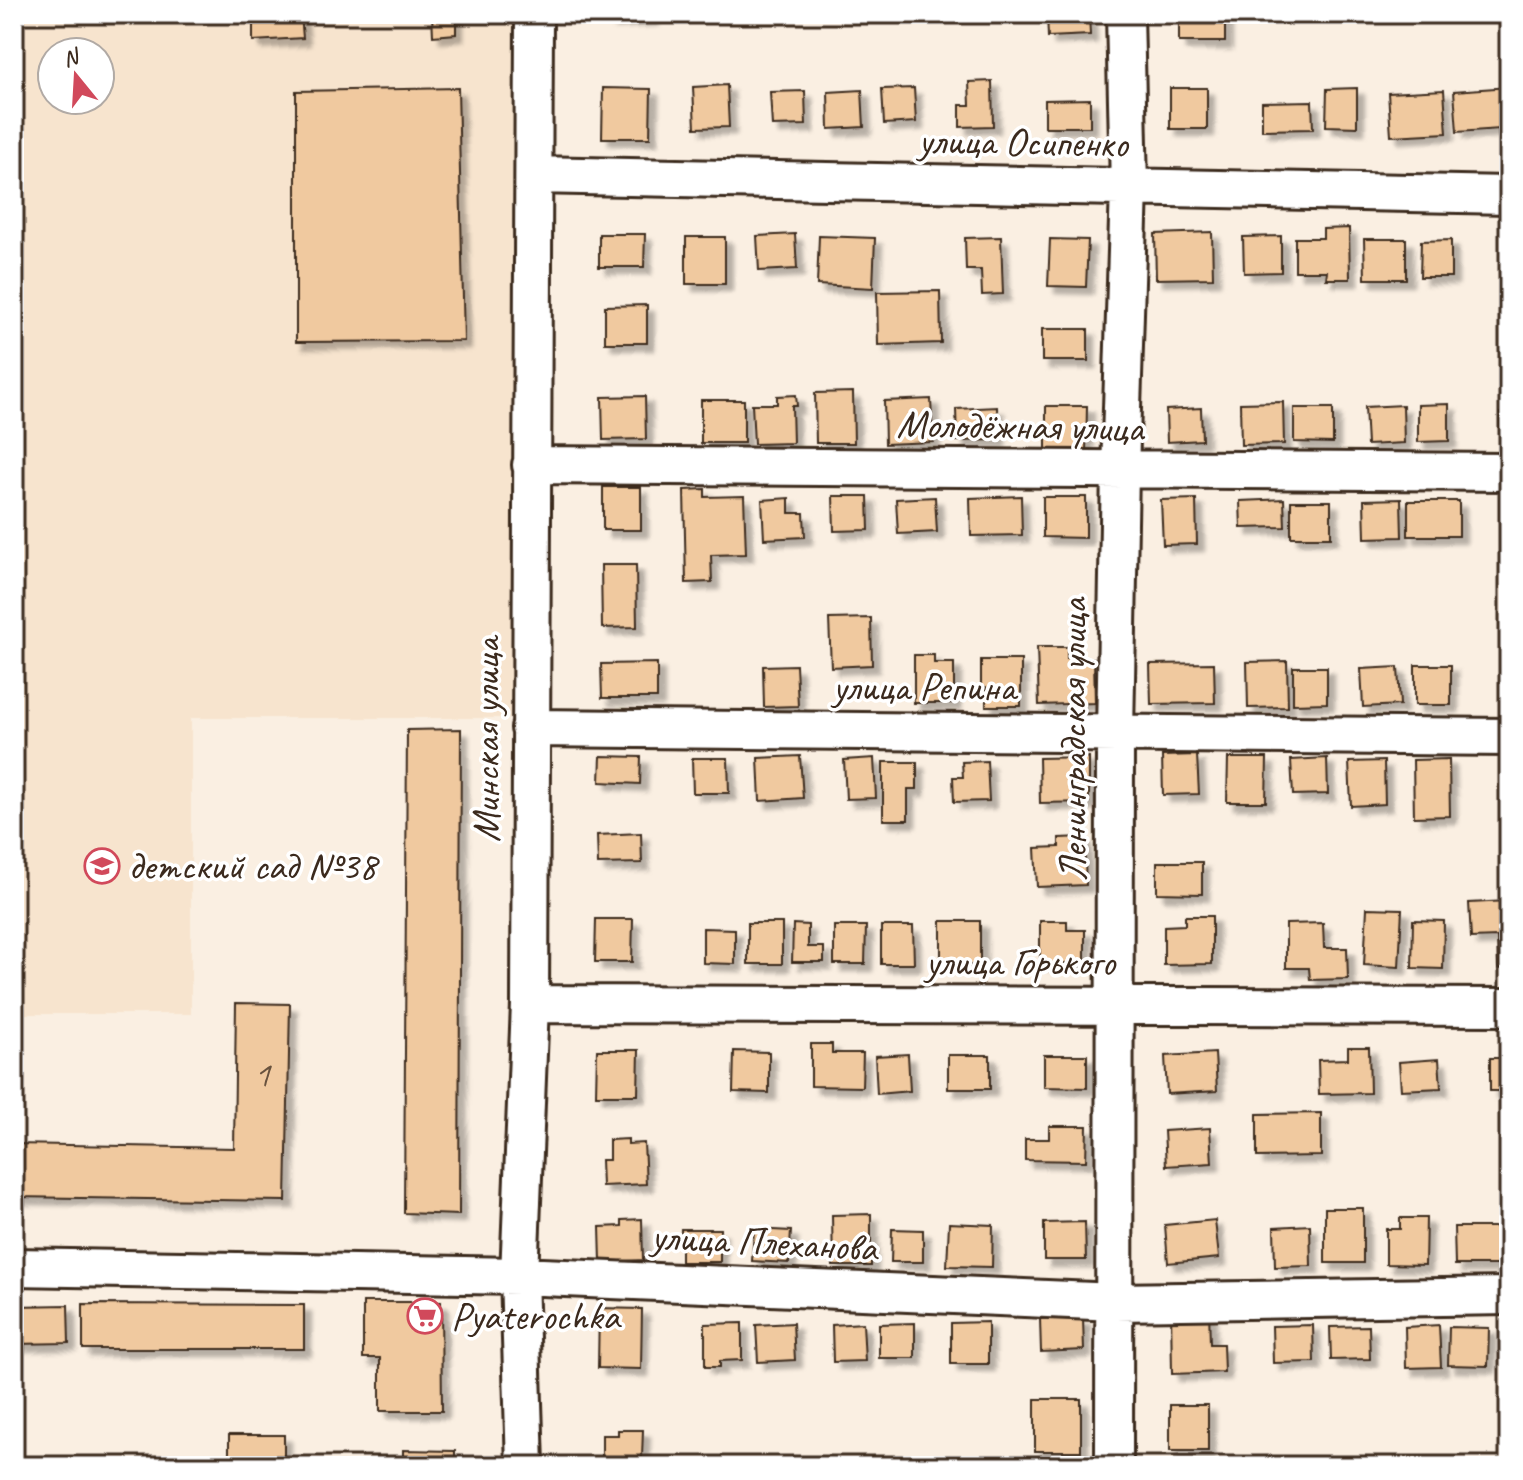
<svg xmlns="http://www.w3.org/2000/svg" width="1523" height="1480" viewBox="0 0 1523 1480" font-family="Caveat,sans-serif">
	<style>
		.built { fill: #f7e4ce; fill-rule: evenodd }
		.building { fill: #f0c99f; stroke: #3b2a1e; stroke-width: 2; filter: url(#shadow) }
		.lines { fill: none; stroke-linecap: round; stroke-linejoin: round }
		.minor-casing { stroke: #3b2a1e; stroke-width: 42 }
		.minor { stroke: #fff; stroke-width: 36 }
		.labels { text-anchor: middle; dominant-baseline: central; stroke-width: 7; stroke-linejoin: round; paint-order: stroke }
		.number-label { font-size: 36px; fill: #68523e }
		.street-label { font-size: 40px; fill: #3b2a1e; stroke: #fff }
		.poi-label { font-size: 40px; fill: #3b2a1e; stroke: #fff; text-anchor: start }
	</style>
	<defs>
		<filter id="shadow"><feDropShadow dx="7" dy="7" stdDeviation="2" flood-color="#0004"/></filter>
	</defs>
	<rect width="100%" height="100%" fill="#faefe2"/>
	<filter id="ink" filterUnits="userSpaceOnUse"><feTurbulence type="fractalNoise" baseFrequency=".0125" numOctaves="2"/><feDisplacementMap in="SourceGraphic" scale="16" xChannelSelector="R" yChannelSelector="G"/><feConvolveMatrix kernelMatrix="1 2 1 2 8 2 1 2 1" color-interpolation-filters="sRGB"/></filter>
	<g filter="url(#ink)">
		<path class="built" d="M14,14H513L512,718H191V1014H14ZM52,52H100V100H52Z"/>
		<path class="building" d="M253,14H301L303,38L253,41Z
			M432,14H456V34L433,36Z
			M607,14H652V18L608,20Z
			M1047,14H1089L1090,35L1048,37Z
			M1179,14H1225V42H1179Z
			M992,81L993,126L960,127V105H970L969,82Z
			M727,85L729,127L695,128L693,87Z
			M1509,87V141H1501L1500,129L1457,132L1454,91Z
			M458,88L464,341L296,342V91Z
			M603,88L651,89L650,138H602Z
			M914,88L916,122L884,124L882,89Z
			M1170,88H1207V129H1170Z
			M1357,88V127L1326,126L1327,89Z
			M862,90L864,127L829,129L828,92Z
			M1444,90L1447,133L1391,136L1388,93Z
			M805,91L806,125L772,126L770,92Z
			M1090,99V127H1045V100Z
			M1312,101L1313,129L1262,130V102Z
			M1349,228L1350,279H1326L1327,271H1295V238H1323V229Z
			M1212,232L1213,278L1156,279L1155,234Z
			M599,234H645L644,267H599Z
			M795,234L797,269L759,271L757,236Z
			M819,236L875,238L873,288L817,285Z
			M1281,236V272L1244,273L1243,237Z
			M686,237H725V284H686Z
			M1001,237L1003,294L982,295L981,270H966L965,238Z
			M1050,239L1088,240L1086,287L1048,286Z
			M1364,239H1406V279H1365Z
			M1451,240V277H1420L1421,241Z
			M940,291L941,343L878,345L877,292Z
			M647,305V343H605V306Z
			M1042,329H1088V361H1042Z
			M853,392L854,443H816L815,393Z
			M796,395L797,406H792L793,443L754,444L752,404H777V396Z
			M645,396L646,439L603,440L602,397Z
			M931,399L933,442L885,444L884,401Z
			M701,400H744V443H701Z
			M1283,402L1284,444L1241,445L1240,403Z
			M1449,404V441L1418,442V405Z
			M1403,405L1404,443L1367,445L1365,407Z
			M1046,406H1087L1086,454H1046Z
			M997,407L998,440L957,441L956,409Z
			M1201,408L1202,440L1167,442L1166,410Z
			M1294,408H1333V443L1294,442Z
			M1500,413H1509V447H1501Z
			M603,487H641V530H603Z
			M705,489V497L744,496L746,554L711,555L712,582L686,583L684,490Z
			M833,496H868L869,530L834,531Z
			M1021,496L1022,535L971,536L970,498Z
			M935,497L937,532L898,534L896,499Z
			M1043,497H1086V538L1043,537Z
			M789,498V513H804L805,537L764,539L762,500Z
			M1196,499L1197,544L1163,545L1161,500Z
			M1284,499L1285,527L1241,528L1240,501Z
			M1401,499L1402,537L1365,538L1364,500Z
			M1500,499H1509V533H1500Z
			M1291,501H1331V537H1291Z
			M1408,501H1459V536H1408Z
			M601,565H636L637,627L602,628Z
			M871,618L872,665L831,667L829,619Z
			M1037,647H1067V658H1094L1095,703L1039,705Z
			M914,655H934V663H954V703H914Z
			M981,660H1021V706H986V687H981Z
			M1287,661L1288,707L1248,708L1247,662Z
			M657,663V698H602L601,664Z
			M1214,663L1215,703L1151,704L1150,664Z
			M796,665L798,706L764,707L763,666Z
			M1415,665H1451V705H1415Z
			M1293,667H1327V703L1293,704Z
			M1398,667L1400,705L1363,707L1361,669Z
			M461,729L459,1215L404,1213L407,730Z
			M1197,755L1199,794L1163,795L1162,756Z
			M601,756L641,757L640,784L600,782Z
			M800,756L803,798L760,801L758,758Z
			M1089,757V802L1040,803L1039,758Z
			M692,758H728L729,793H693Z
			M874,758L876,798L846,799L844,760Z
			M1228,758H1267L1266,802H1227Z
			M1327,758L1328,794L1293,795L1291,760Z
			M1449,759L1450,816L1414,817L1413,760Z
			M987,761L989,801L954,802L953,777H963L962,762Z
			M1384,761L1385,804L1351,806L1349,762Z
			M883,762H917V789H908V820H883Z
			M641,833L642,863L598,864L597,835Z
			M1084,837L1086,885L1037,887L1035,848L1059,847V838Z
			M1157,862H1202V894L1157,893Z
			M1508,901L1509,968L1498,969L1497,937L1471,938L1469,903Z
			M1367,908L1402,909L1399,967L1364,965Z
			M1185,916H1212V964L1164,965V926L1185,925Z
			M596,919H633L632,962H595Z
			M1413,920L1444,921L1443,969L1412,968Z
			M941,921H980V965H941Z
			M1040,921H1067V930H1085V963H1040Z
			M748,923H782V964H748Z
			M1323,923L1324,948H1347L1348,979L1310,980L1309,968H1286V924Z
			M793,924L808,925V947H824V962H792Z
			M834,926H866L865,964H834Z
			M881,926H913L914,964H881Z
			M703,928L735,929V964L703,963Z
			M236,1003L290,1004L286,1201L14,1197V1144L234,1148Z
			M811,1044H832V1053H863L862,1087L811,1086Z
			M1348,1047H1369L1370,1093L1319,1094L1318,1060L1348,1059Z
			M597,1050H639L638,1095H596Z
			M734,1051L769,1052V1093L733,1092Z
			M1215,1053L1217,1091L1167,1094L1165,1056Z
			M908,1054L910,1091L877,1094L875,1056Z
			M948,1055H990V1089H948Z
			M1044,1055H1087V1088L1044,1087Z
			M1490,1058H1509V1091H1490Z
			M1439,1059L1441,1088L1401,1090L1399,1062Z
			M1321,1113V1156L1257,1157V1114Z
			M1049,1126H1087L1086,1161L1025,1160V1139H1049Z
			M1210,1128L1212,1163L1166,1166L1164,1131Z
			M628,1139V1144L644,1143L646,1184L602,1186L601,1160H609V1140Z
			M1325,1208H1363V1263H1325Z
			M871,1214V1266H833L832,1215Z
			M1400,1218H1426L1425,1265L1386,1264V1229H1400Z
			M642,1219L643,1260L601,1262L600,1227L622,1226V1220Z
			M1215,1220L1219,1258L1168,1263L1165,1225Z
			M1085,1222L1086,1260H1044V1223Z
			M949,1223L993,1225L992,1267L947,1266Z
			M1310,1225L1311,1266L1275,1267L1274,1227Z
			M1454,1227H1500V1265H1455Z
			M681,1229H720V1262H681Z
			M754,1229L791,1231L789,1263L752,1261Z
			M892,1229L923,1230V1262H891Z
			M363,1302H441L442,1411H380V1358H363Z
			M83,1304L304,1305V1349H83Z
			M68,1305L69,1343L14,1344V1306Z
			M599,1308L642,1309L641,1369L598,1368Z
			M1209,1309L1210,1344H1223L1224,1372L1172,1374L1171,1310Z
			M1083,1318L1084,1350L1041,1352L1040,1319Z
			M988,1322V1364H951V1323Z
			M742,1323V1360L720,1361V1367H705V1324Z
			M793,1323L795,1360L758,1362L756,1325Z
			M863,1323L865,1361L833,1362L832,1325Z
			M915,1323V1358H879V1324Z
			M1313,1325L1314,1362L1273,1363L1272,1326Z
			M1439,1325L1441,1367L1406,1368L1405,1327Z
			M1369,1326L1370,1359L1331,1360L1330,1327Z
			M1449,1327L1489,1328L1488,1366L1448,1365Z
			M1035,1399H1081V1451H1035Z
			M1170,1405H1208V1451H1170Z
			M618,1430H643L642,1458L602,1457V1435H618Z
			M229,1435H284V1466H229Z
			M403,1450L455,1451V1466H403Z"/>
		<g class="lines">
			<defs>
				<path id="minor" d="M534,175L1509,195
					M531,465L1509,472
					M530,728L1509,737
					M530,1004L1509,1007
					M14,1267L519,1276L1116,1302L1509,1296
					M525,1466L519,1276L530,1004L534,14
					M1114,1466L1115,732L1120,471L1129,188L1125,14"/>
			</defs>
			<use href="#minor" class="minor-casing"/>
			<use href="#minor" class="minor"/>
		</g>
	</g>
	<defs>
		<symbol id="school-ring" viewBox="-11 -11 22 22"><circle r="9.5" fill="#fff" stroke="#d1495b" stroke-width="1.5"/><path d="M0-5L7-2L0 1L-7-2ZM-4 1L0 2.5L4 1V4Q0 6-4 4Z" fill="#d1495b"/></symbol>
		<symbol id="supermarket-ring" viewBox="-11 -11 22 22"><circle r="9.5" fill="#fff" stroke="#d1495b" stroke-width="1.5"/><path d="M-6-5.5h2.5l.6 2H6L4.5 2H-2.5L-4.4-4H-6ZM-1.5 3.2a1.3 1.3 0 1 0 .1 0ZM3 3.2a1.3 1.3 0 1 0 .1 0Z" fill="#d1495b"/></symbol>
	</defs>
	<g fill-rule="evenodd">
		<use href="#school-ring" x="82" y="846" width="40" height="40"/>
		<use href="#supermarket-ring" x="405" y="1296" width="40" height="40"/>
	</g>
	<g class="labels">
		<g class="number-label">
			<text x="262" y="1074">1</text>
		</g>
		<g class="street-label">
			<text transform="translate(1023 142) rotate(1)">улица Осипенко</text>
			<text transform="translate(1020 426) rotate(1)">Молодёжная улица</text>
			<text x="924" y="687">улица Репина</text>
			<text transform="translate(486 740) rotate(-90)">Минская улица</text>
			<text transform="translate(1073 740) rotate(-90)">Ленинградская улица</text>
			<text x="1020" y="962">улица Горького</text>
			<text transform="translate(764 1242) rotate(3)">улица Плеханова</text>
		</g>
		<g class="poi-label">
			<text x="128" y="866">детский сад №38</text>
			<text x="451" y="1316">Pyaterochka</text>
		</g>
	</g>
	<rect width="1523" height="1480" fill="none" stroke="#fff" stroke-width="48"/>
	<rect x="24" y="24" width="1475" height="1432" fill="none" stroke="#3b2a1e" stroke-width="3" filter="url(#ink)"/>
	<g transform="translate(76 76) rotate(342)"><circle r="38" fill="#ffffff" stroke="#b1aaa5" stroke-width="2"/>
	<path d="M0-6L14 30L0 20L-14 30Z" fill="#d1495b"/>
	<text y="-12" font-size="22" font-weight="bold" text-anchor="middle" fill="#3b2a1e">N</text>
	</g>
</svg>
